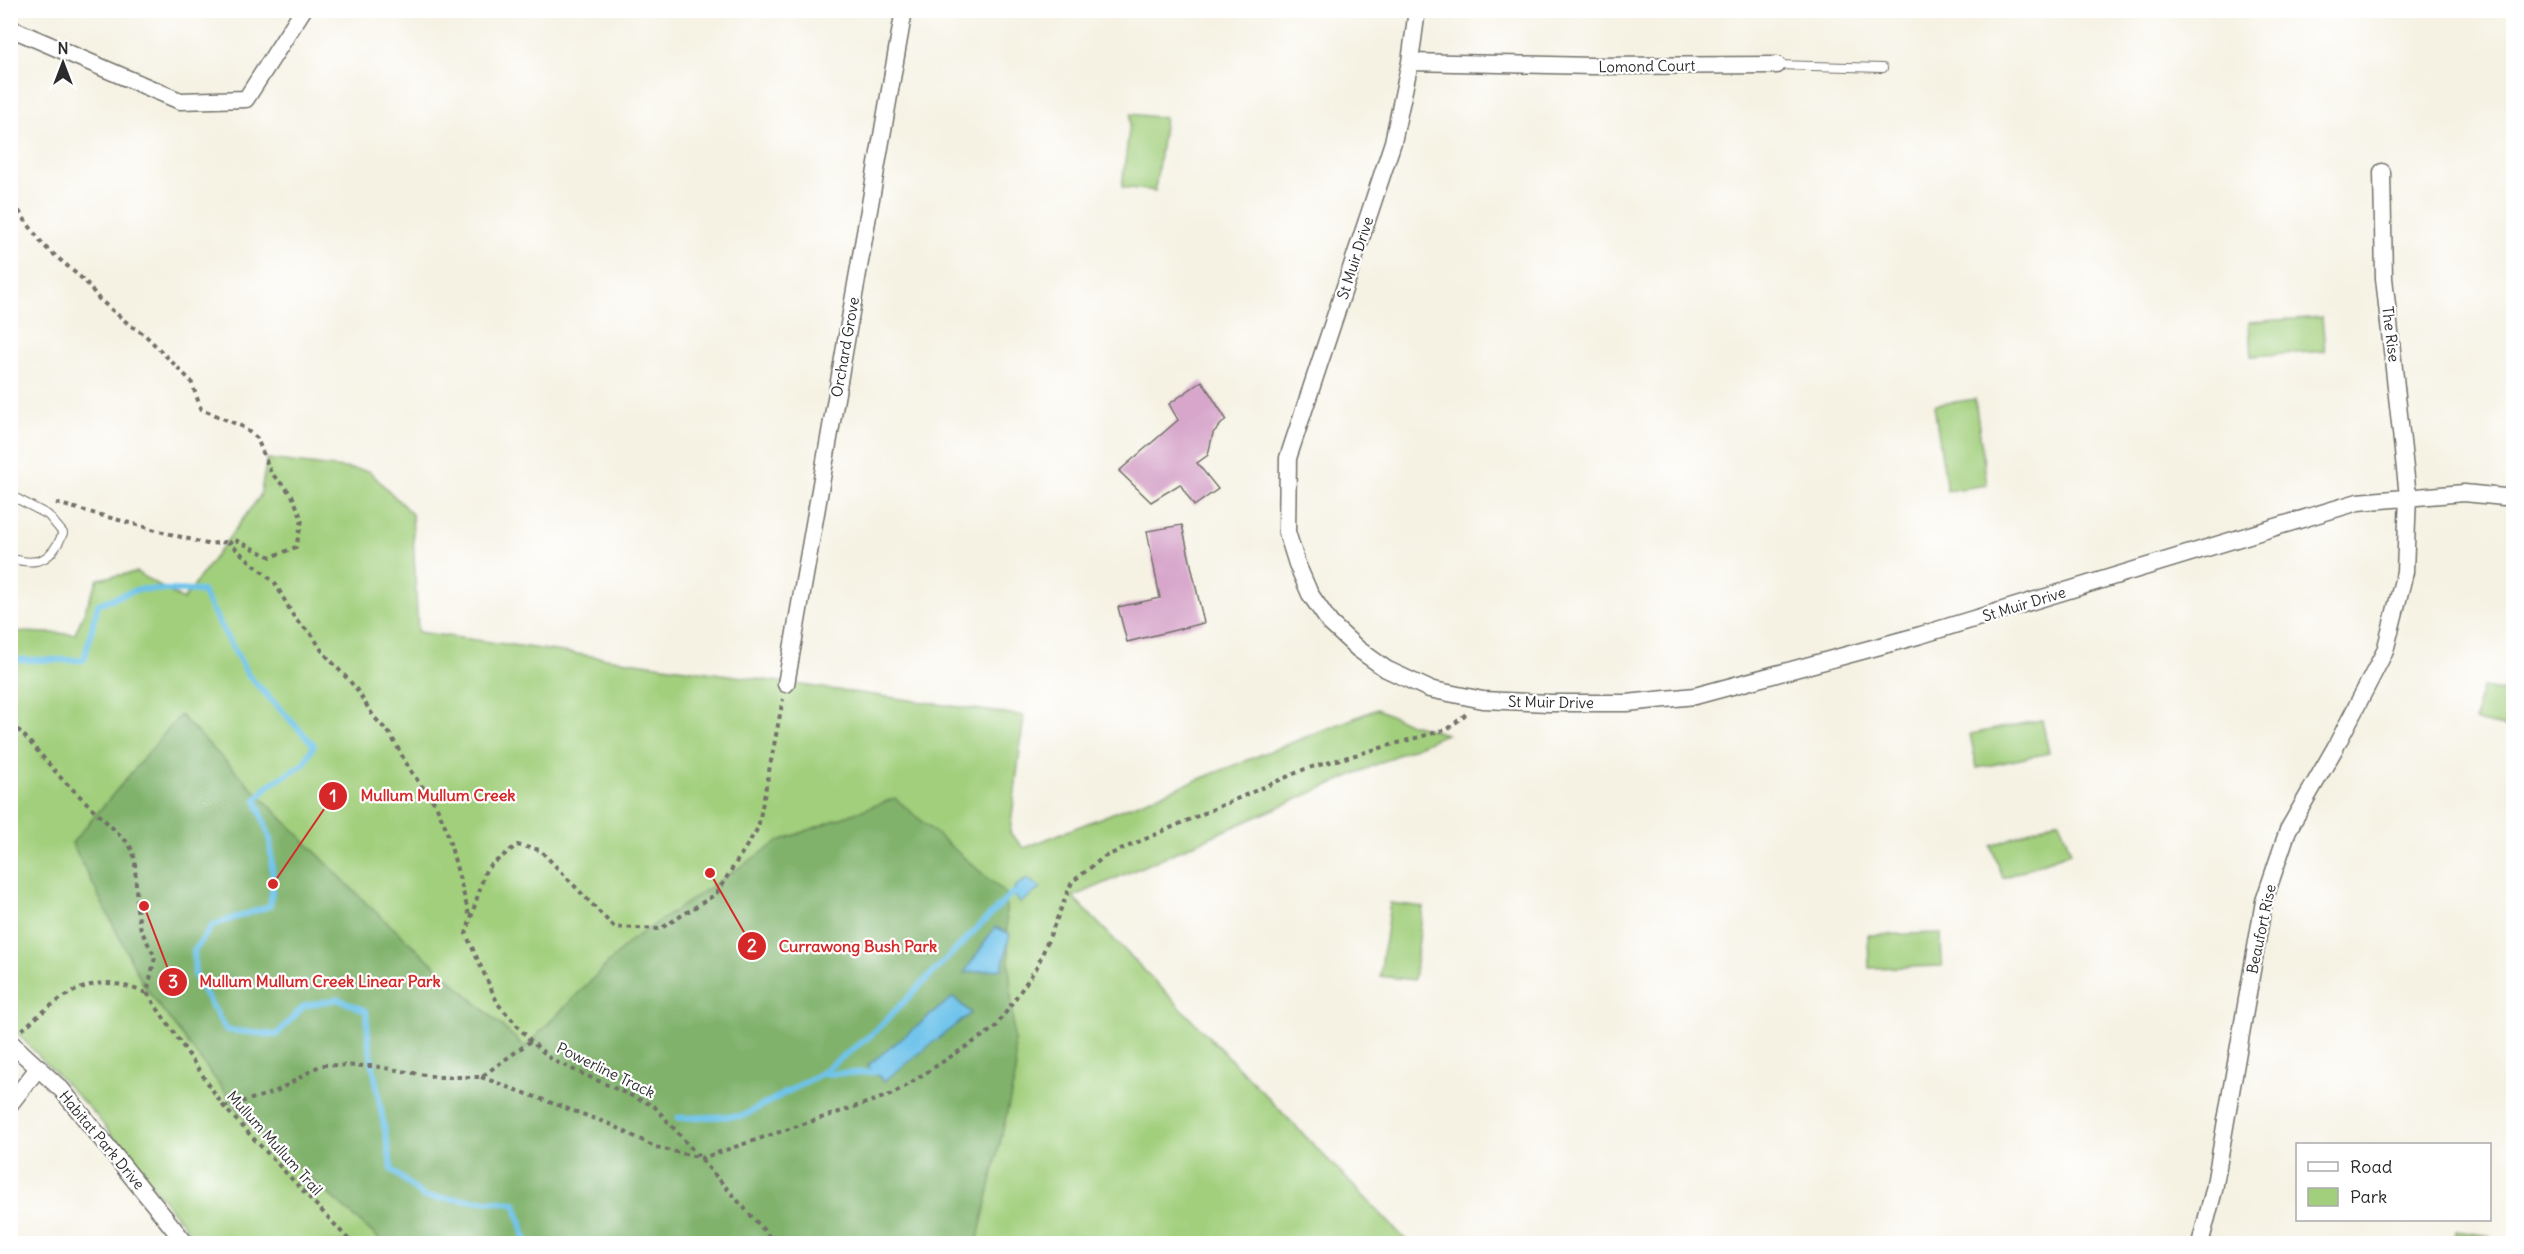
<svg xmlns="http://www.w3.org/2000/svg" width="2524" height="1254" viewBox="0 0 2524 1254" font-family="Delius,sans-serif">
	<style>
		.green { fill: #a1cf7c; stroke: #667d54; stroke-width: 1.5 }
		.forest { fill: #80b26c; stroke: #566e4c; stroke-width: 1.5 }
		.water { fill: #6ec3eb; stroke: #4c778b; stroke-width: 1.5 }
		.lines { fill: none; stroke-linecap: round; stroke-linejoin: round }
		.stream { stroke: #6ec3eb; stroke-width: 6 }
		.building { fill: #d7a6ca }
		.lane-casing { stroke: #72716b; stroke-width: 10 }
		.street-casing { stroke: #72716b; stroke-width: 19 }
		.path { stroke: #72716b; stroke-width: 4; stroke-dasharray: 4.5 4.5; stroke-linecap: butt }
		.lane { stroke: #fff; stroke-width: 8 }
		.street { stroke: #fff; stroke-width: 16 }
		.labels { text-anchor: middle; dominant-baseline: central; stroke-width: 4.5; stroke-linejoin: round; paint-order: stroke }
		.street-label { font-size: 15px; fill: #2b2b2b; stroke: #fff }
		.leader { fill: none; stroke: #d62828; stroke-width: 2 }
		.callout-dot { fill: #d62828; stroke: #fff; stroke-width: 2 }
		.mark-label { font-size: 18px; text-anchor: middle; font-weight: bold; fill: #fff }
		.callout-label { font-size: 16px; text-anchor: middle; font-weight: bold; fill: #d62828; stroke: #fff; stroke-width: 4.5; stroke-linejoin: round; paint-order: stroke }
	</style>
	<rect width="100%" height="100%" fill="#fff"/>
	<filter id="ink" filterUnits="userSpaceOnUse"><feTurbulence type="fractalNoise" baseFrequency=".0167" numOctaves="2"/><feDisplacementMap in="SourceGraphic" scale="12" xChannelSelector="R" yChannelSelector="G"/><feConvolveMatrix kernelMatrix="1 2 1 2 8 2 1 2 1" color-interpolation-filters="sRGB"/></filter>
	<filter id="wash" filterUnits="userSpaceOnUse"><feTurbulence type="fractalNoise" baseFrequency=".008" numOctaves="4" result="noise"/><feDisplacementMap in="SourceGraphic" scale="24" xChannelSelector="R" yChannelSelector="G"/><feGaussianBlur stdDeviation="1.35" result="paint"/><feColorMatrix in="noise" values="0 0 0 0 0 0 0 0 0 0 0 0 0 0 0 0 0 1.4 0 .05"/><feComposite in="paint" operator="in"/></filter>
	<g filter="url(#wash)">
		<rect width="100%" height="100%" fill="#f5f2e3"/>
		<path class="green" d="M1131,114L1165,118L1155,191L1122,187Z
			M2322,317L2325,351L2251,356L2249,322Z
			M1975,399L1987,485L1947,491L1934,405Z
			M267,459L369,471L412,514L418,632L1024,716L1010,833L1024,848L1377,709L1408,723L1446,734L1073,897L1409,1243H198L95,1114L11,1027L10,629L19,632L75,634L98,579L137,572L183,600L260,496Z
			M2482,687L2513,694V729L2475,721Z
			M2042,720L2049,753L1977,768L1970,734Z
			M2059,820L2071,852L2003,878L1991,846Z
			M1390,903L1423,907L1414,980L1380,976Z
			M1941,933L1942,966L1869,968L1868,935Z
			M2456,1231L2490,1236L2489,1243H2454Z"/>
		<path class="forest" d="M180,715L366,903L525,1047L630,941L779,841L895,798L1005,893L1016,1073L977,1243H384L252,1127L144,986L72,843Z"/>
		<path class="water" d="M1028,879L1041,888L1020,903L1012,893L1017,885Z
			M995,927L1010,934L1002,969L964,973Z
			M953,997L971,1013L884,1081L867,1066Z"/>
		<g class="lines">
			<path class="stream" d="M10,660H84L98,604L139,589L202,591L248,675L314,745L304,764L268,786L256,800L270,838L273,884L270,906L213,925L194,951L195,976L226,1030L276,1035L304,1006L338,999L366,1011L369,1044L392,1170L424,1197L515,1203L527,1244
				M820,1074L874,1072
				M678,1118L743,1116L820,1074L871,1035L1012,893"/>
		</g>
		<g id="blocks">
			<path class="building" d="M1202,381L1226,419L1213,433L1208,455L1197,463L1218,489L1194,506L1180,484L1151,502L1119,471L1178,420L1169,404Z
				M1182,525L1204,623L1127,642L1118,607L1160,598L1147,531Z"/>
		</g>
	</g>
	<g filter="url(#ink)">
		<use href="#blocks" fill-opacity="0" stroke="#72716b" stroke-width="1.5"/>
		<g class="lines">
			<defs>
				<path id="lane" d="M1777,65L1883,68
					M10,495L48,515L63,533C52,560 38,567 10,558"/>
				<path id="street" d="M1417,10L1410,62L1393,142L1288,458L1287,532L1297,564L1310,594L1330,623L1358,649L1386,669L1429,689L1483,700L1548,703H1627L1695,696L1921,635L2358,502L2464,493L2514,498
					M10,28L180,101L246,99L303,10
					M1410,62L1592,66L1777,65
					M786,684L904,10
					M10,1042L62,1090L186,1244
					M10,1104L39,1067
					M2200,1244L2214,1190L2264,901L2288,830L2335,748L2385,651L2405,572L2408,496L2384,278L2382,172"/>
			</defs>
			<use href="#lane" class="lane-casing"/>
			<use href="#street" class="street-casing"/>
			<path class="path" d="M10,195L22,216L44,246L86,282L99,299L131,326L144,334L191,381L201,409L241,426L257,438L271,473L292,495L302,520L296,547L271,557L233,539L229,543L275,583L295,619L313,636L322,651L355,687L374,717L390,734L410,770L436,805L446,828L470,918
				M56,503L207,544L225,542L229,543
				M10,724L22,733L61,778L126,841L133,851L135,863L137,909L141,930L155,957L147,993L224,1107L353,1244
				M22,1030C44,1010 75,983 106,983C120,983 134,989 147,993
				M481,1077L612,1125L655,1147L702,1158L893,1094L995,1028L1037,967L1072,882L1104,857L1305,769L1448,729L1466,714
				M224,1107L275,1092L321,1065L373,1066L437,1077H481L531,1041
				M776,1244L654,1106L552,1060L531,1041L498,1004L466,934L486,869L517,845L540,850L614,927L660,929L716,894L758,828L783,699"/>
			<use href="#lane" class="lane"/>
			<use href="#street" class="street"/>
		</g>
	</g>
	<g class="labels">
		<g class="street-label">
			<text transform="translate(1647 66) rotate(-1)">Lomond Court</text>
			<text transform="translate(1355 258) rotate(-72)">St Muir Drive</text>
			<text transform="translate(2391 334) rotate(83)">The Rise</text>
			<text transform="translate(845 347) rotate(-80)">Orchard Grove</text>
			<text transform="translate(2024 604) rotate(-17)">St Muir Drive</text>
			<text transform="translate(1551 702) rotate(1)">St Muir Drive</text>
			<text transform="translate(2261 929) rotate(-78)">Beaufort Rise</text>
			<text transform="translate(606 1070) rotate(26)">Powerline Track</text>
			<text transform="translate(102 1140) rotate(50)">Habitat Park Drive</text>
			<text transform="translate(275 1143) rotate(48)">Mullum Mullum Trail</text>
		</g>
	</g>
	<path class="leader" d="M273 884L333 796M710 873L752 946M144 906L173 982"/>
	<g class="callout-dot">
		<circle cx="273" cy="884" r="6"/>
		<circle cx="710" cy="873" r="6"/>
		<circle cx="144" cy="906" r="6"/>
		<circle cx="333" cy="796" r="15"/>
		<circle cx="752" cy="946" r="15"/>
		<circle cx="173" cy="982" r="15"/>
	</g>
	<g class="mark-label">
		<text x="333" y="802">1</text>
		<text x="752" y="952">2</text>
		<text x="173" y="988">3</text>
	</g>
	<g class="callout-label">
		<text x="438" y="801">Mullum Mullum Creek</text>
		<text x="858" y="952">Currawong Bush Park</text>
		<text x="320" y="987">Mullum Mullum Creek Linear Park</text>
	</g>
	<rect width="2524" height="1254" fill="none" stroke="#fff" stroke-width="36"/>
	<rect x="2296" y="1143" width="195" height="78" fill="#ffffff" stroke="#aaaaaa" stroke-width="1.5"/>
	<rect x="2308" y="1162" width="30" height="9" fill="#ffffff" stroke="#aaaaaa" stroke-width="1.5"/>
	<text x="2350" y="1173" font-size="18" fill="#2b2b2b">Road</text>
	<rect x="2308" y="1188" width="30" height="18" fill="#a1cf7c" stroke="#aaaaaa" stroke-width="1.5"/>
	<text x="2350" y="1203" font-size="18" fill="#2b2b2b">Park</text>
	<g transform="translate(63 63)" stroke="#ffffff" stroke-width="4.5" paint-order="stroke">
	<path d="M0-4.5L10 22L0 15L-10 22Z" fill="#2b2b2b"/>
	<text y="-9" font-size="16" font-weight="bold" text-anchor="middle" fill="#2b2b2b">N</text>
	</g>
</svg>
